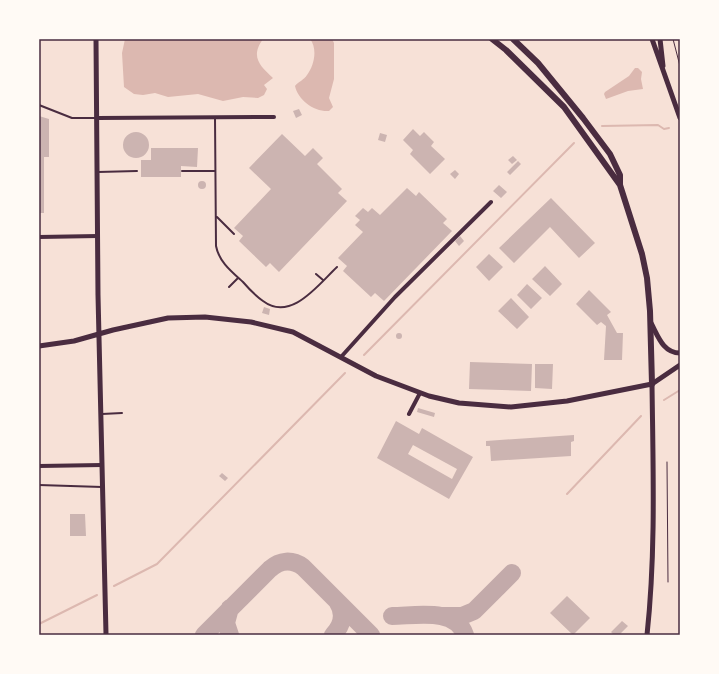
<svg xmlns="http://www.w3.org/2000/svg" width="719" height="674" viewBox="0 0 719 674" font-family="'Times New Roman',serif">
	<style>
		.water { fill: #dcb8b0 }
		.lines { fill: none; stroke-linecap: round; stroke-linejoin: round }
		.stream { stroke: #dcb8b0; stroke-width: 2 }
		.taxiway { stroke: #c3aaaa; stroke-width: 18 }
		.building { fill: #ccb4b1; fill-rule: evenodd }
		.path { stroke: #4a2c40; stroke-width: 1 }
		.service { stroke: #4a2c40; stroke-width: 2 }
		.minor { stroke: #4a2c40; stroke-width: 4 }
		.tertiary { stroke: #4a2c40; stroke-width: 5 }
		.secondary { stroke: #4a2c40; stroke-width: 6 }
		.neatline { fill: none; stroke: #4a2c40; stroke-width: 1.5 }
	</style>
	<rect width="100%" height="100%" fill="#f7e1d7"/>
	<path class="water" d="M125,39H263C250,57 260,66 273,78L264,85L267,89L264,95L258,98L243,97L223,101L198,94L168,97L155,93L143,95L134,94L124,87L122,53Z
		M310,39H332L334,43V79L329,98L333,107L329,111C314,112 298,100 295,86C298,82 304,80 307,75C314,66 318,49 310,39Z
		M635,68H638L642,72L641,79L643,89L628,91L606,99L604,94L605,92L629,76Z"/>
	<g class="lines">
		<path class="stream" d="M602,126L658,125L664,129L669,128
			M364,355L574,143
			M664,400L680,390
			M567,494L641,416
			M114,586L157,564L345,373
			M39,624L97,595"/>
		<path class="taxiway" d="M392,616C415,616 456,607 465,635
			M440,616H462L474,611L512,573
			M204,635L270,569C280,560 292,559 303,567L371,635
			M230,635L226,623L230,608
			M333,635C343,625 345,613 337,601"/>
	</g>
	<path class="building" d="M299,109L302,115L296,118L293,111Z
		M39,116L49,119V157H44V213H39Z
		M413,129L420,136L424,132L434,142L431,146L445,159L430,174L410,154L413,150L403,140Z
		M123 145a13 13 0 1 1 26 0a13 13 0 1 1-26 0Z
		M380,133L387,135L385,142L378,140Z
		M282,134L305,156L313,148L323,158L317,164L342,189L338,193L347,201L279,272L270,263L266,267L239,241L243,236L234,228L271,189L249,168Z
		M151,148H198L197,167L181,166V177H141V160H151Z
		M513,156L517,160L512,164L508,160Z
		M518,161L521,164L510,175L507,172Z
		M455,170L459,174L455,179L450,174Z
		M198 185a4 4 0 1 1 8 0a4 4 0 1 1-8 0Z
		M499,185L507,192L501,198L493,191Z
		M407,188L416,196L419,192L447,219L443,223L452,231L384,301L375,293L371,297L343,271L347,266L338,258L363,232L355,225L360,220L355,216L363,208L368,212L372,208L380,215Z
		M551,198L595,243L579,258L550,227L514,263L499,248Z
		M460,236L464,241L459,246L455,241Z
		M489,254L503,267L489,281L476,267Z
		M545,266L562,284L550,296L532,279Z
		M527,284L542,298L531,309L517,295Z
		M589,290L611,312L607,315L617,333H623L622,360H604L606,326L601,322L597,325L576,304Z
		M511,298L529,317L517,329L498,311Z
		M264,307L270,309L269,315L262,313Z
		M396 336a3 3 0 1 1 6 0a3 3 0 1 1-6 0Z
		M470,362L532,364L531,391L469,389Z
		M535,364H553L552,389L535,388Z
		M418,408L435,413L434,417L417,412Z
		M396,421L419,434L422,428L473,457L449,499L377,458ZM413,445L457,469L452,479L408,454Z
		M574,435V441L571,442V456L491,461L490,446H486V441Z
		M222,473L228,478L225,481L219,476Z
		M70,514H85L86,536H70Z
		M567,596L590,618L573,635L550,613Z
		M622,621L628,626L619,635H614L611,632Z"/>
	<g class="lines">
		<path class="path" d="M673,39L680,66
			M667,462L668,582"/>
		<path class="service" d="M39,105L72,118H95
			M215,118L216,246C219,262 232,272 243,282C249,289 256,296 263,301C291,322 318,285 337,267
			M182,171H215
			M98,172L137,171
			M217,217L234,234
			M316,274L323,280
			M229,287L238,278
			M102,414L122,413
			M39,485L102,487"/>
		<path class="minor" d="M97,118L274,117
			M39,237L98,236
			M341,357L395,297L491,202
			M409,414L420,393
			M39,466L102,465"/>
		<path class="tertiary" d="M96,39L98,295L106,634
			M652,39L680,118
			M660,39L663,66
			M651,323C658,336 663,353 680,353
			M39,346L74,341L113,330L168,318L205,317L251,322L293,332L376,376L429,396L459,403L511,407L567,401L652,384L680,365
			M647,635C656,552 653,467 652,384"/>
		<path class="secondary" d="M492,39L506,50L564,107L620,185L642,254L647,278L650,311L652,384
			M513,39L538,63L583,118L610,154L620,175V185"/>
	</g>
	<rect width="719" height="674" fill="none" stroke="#fffaf5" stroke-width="80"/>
	<rect x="40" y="40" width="639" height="594" class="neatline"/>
</svg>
